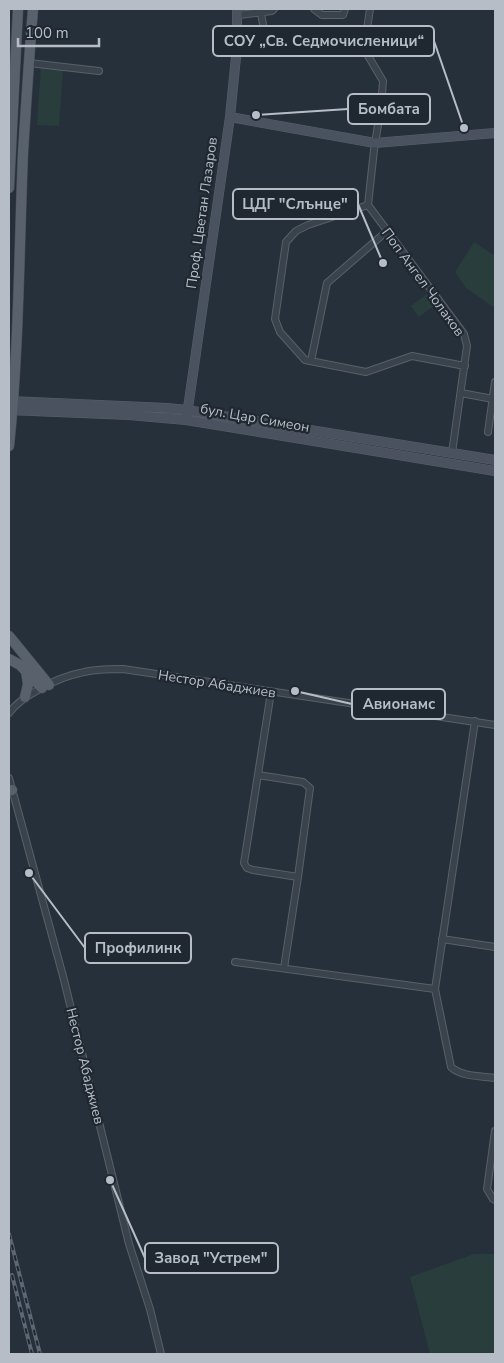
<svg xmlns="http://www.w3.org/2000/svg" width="504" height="1363" viewBox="0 0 504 1363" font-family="'Nunito Sans',sans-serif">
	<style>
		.green { fill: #293d3d }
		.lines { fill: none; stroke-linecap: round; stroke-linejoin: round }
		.street-casing { stroke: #58606a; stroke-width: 8 }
		.secondary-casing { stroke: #58606a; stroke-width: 10 }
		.primary-casing { stroke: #434b55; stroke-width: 11 }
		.street { stroke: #3a424c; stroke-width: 6 }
		.secondary { stroke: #49525e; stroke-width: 9 }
		.primary { stroke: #58616c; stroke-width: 10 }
		.rail-casing { stroke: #5d6672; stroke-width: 4 }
		.rail { stroke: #1f2731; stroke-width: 2; stroke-dasharray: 5.5; stroke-linecap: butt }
		.labels { text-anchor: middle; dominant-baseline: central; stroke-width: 4.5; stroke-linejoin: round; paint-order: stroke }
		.street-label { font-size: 14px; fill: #b6bdc7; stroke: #1f2731 }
		.leader { fill: none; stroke: #b6bdc7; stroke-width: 2 }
		.callout-dot { fill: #b6bdc7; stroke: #1f2731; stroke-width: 2 }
		.callout { fill: #1f2731; stroke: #b6bdc7; stroke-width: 2 }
		.callout-label { font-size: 15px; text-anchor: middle; font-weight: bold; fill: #b6bdc7 }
	</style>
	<rect width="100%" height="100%" fill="#26303b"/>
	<path class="green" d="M41,67L63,69L59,126L37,125Z
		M474,242L495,256V308L466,288L455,272Z
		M427,294L435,305L419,317L411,306Z
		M474,1254H495V1354H430L410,1277Z"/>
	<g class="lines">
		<defs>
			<path id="street" d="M314,9L322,15H343L345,9
				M370,9L364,49L383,81L381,106L374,150L368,205L464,334L467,346L452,453
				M261,13C264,28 264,49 284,50C290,50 299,47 304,45
				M238,15L272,11L274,9
				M29,63L99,71
				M368,205L308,225L296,231L286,242L275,319L280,332L305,360L366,372L412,356L465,366
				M311,361L327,283L387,231
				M461,393L493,399
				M488,432L495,382
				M271,692L244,863L247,868L253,870L298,877
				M9,713C21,696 59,677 80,673C94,669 109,669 123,669L495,725
				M475,721L435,989L451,1067C462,1077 481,1076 495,1078
				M258,775L303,782L310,788L298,877L284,968
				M9,778L63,976L129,1244L150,1309L161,1354
				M442,939L495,947
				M235,962L435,989
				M495,1131L487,1189L493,1199L495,1200"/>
			<path id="secondary" d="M230,117L375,143L495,133
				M9,401L167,408L187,410L495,460
				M9,410L129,415L186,420L495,471
				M187,415L230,117L237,47V9"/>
			<path id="primary" d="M9,188L18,9
				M9,446C19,349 19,251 23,153C26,105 29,57 33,9
				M9,636L49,685
				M9,659L20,665L42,688
				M25,697L28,684L26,671
				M9,791L12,790"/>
		</defs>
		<use href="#street" class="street-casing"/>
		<use href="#secondary" class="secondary-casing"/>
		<use href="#primary" class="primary-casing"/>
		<use href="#street" class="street"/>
		<use href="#secondary" class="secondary"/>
		<use href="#primary" class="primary"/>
		<defs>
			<path id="rail" d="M9,1234L40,1354
				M12,1275L32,1354"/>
		</defs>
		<use href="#rail" class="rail-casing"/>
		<use href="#rail" class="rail"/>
	</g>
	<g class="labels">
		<g class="street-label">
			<text transform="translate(202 213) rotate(-82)">Проф. Цветан Лазаров</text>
			<text transform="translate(423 282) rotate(54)">Поп Ангел Чолаков</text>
			<text transform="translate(255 418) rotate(10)">бул. Цар Симеон</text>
			<text transform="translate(217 684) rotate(9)">Нестор Абаджиев</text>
			<text transform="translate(85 1066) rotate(76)">Нестор Абаджиев</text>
		</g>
	</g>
	<path class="leader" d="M464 128L434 41M256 115L348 109M383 263L358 204M295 691L352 704M29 873L85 948M110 1180L145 1258"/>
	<g class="callout-dot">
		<circle cx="464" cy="128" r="5"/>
		<circle cx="256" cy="115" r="5"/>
		<circle cx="383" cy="263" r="5"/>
		<circle cx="295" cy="691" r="5"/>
		<circle cx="29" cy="873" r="5"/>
		<circle cx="110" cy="1180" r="5"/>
	</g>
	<g class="callout">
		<rect x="213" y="26" width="221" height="30" rx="5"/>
		<rect x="348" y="94" width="82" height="30" rx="5"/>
		<rect x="233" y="189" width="125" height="30" rx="5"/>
		<rect x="352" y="689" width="93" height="30" rx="5"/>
		<rect x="85" y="933" width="106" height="30" rx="5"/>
		<rect x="145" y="1243" width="133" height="30" rx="5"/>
	</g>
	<g class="callout-label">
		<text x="324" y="46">СОУ „Св. Седмочисленици“</text>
		<text x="389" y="114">Бомбата</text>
		<text x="295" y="209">ЦДГ "Слънце"</text>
		<text x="399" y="709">Авионамс</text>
		<text x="138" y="953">Профилинк</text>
		<text x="211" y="1263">Завод "Устрем"</text>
	</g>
	<rect width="504" height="1363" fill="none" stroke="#b6bdc7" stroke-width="20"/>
	<path d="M18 38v8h81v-8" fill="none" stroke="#b6bdc7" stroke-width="2.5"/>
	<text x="25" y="38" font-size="15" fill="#b6bdc7" stroke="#1f2731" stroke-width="4" paint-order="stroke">100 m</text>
</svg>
